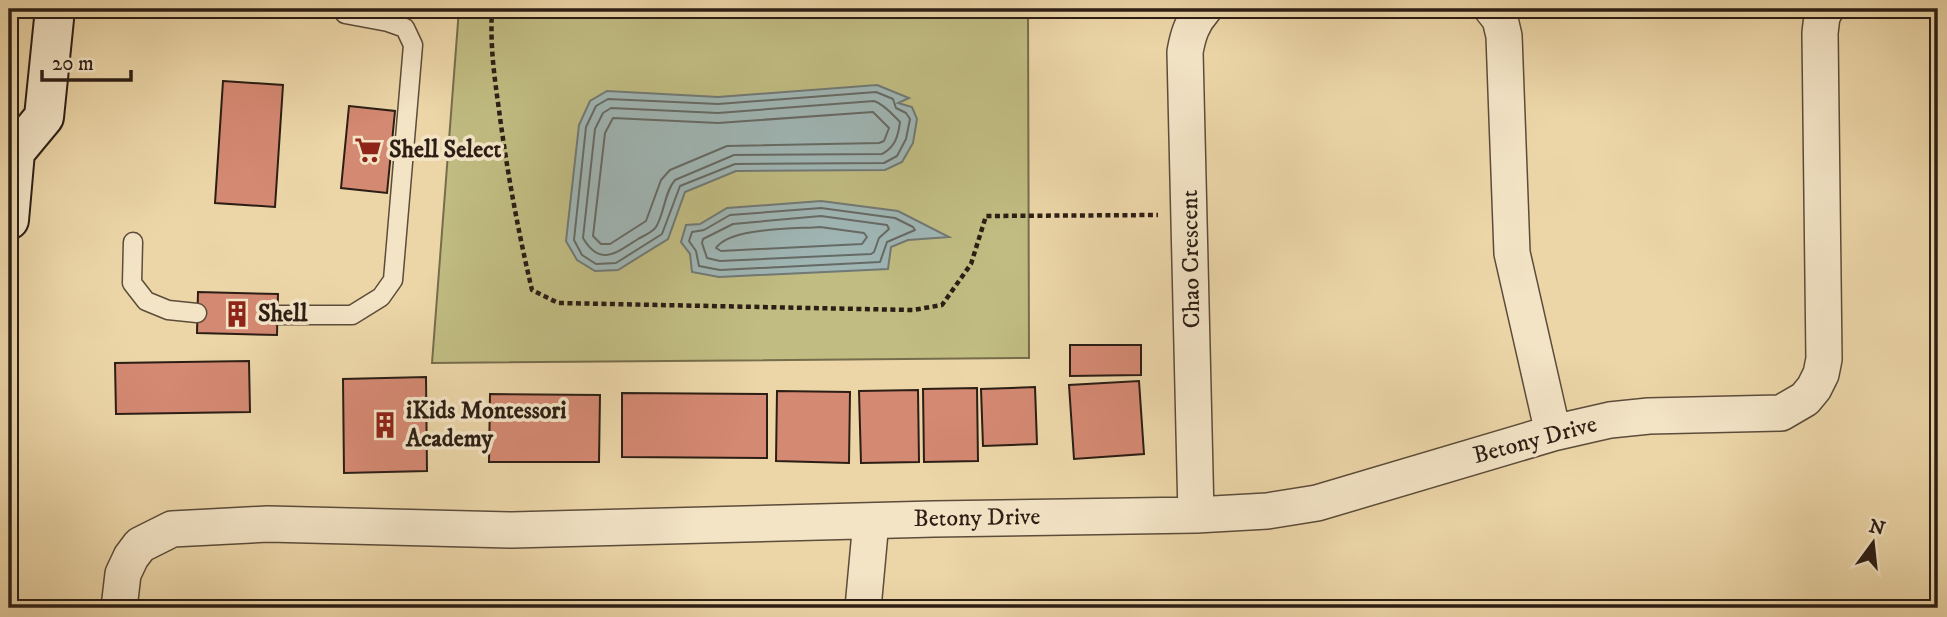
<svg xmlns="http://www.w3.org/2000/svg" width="1947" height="617" viewBox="0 0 1947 617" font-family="'IM FELL DW Pica',serif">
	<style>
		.green { fill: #c0bc82; stroke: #766d4c; stroke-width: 2 }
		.water { fill: #9fb6b5; stroke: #717975; stroke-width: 2 }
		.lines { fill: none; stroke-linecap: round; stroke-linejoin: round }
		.shore { stroke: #666a65; stroke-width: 2 }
		.building { fill: #d48972; stroke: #2c1e15; stroke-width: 2 }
		.service-casing { stroke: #5c4c3a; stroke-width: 21 }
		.minor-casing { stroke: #5c4c3a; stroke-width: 38 }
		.secondary-casing { stroke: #2c1e15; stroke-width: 42 }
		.path { stroke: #2c1e15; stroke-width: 4.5; stroke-dasharray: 5 3.5; stroke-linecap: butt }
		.service { stroke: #f3e4c6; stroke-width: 18 }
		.minor { stroke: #f3e4c6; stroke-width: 35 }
		.secondary { stroke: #f3e4c6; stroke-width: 38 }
		.labels { text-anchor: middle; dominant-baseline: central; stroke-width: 7; stroke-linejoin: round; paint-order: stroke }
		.poi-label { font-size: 24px; font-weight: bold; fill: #2c1e15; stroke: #f3e4c6; text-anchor: start }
		.street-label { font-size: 24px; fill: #2c1e15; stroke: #f3e4c6 }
	</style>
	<rect width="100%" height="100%" fill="#ecd6a8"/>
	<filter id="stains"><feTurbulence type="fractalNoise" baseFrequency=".00286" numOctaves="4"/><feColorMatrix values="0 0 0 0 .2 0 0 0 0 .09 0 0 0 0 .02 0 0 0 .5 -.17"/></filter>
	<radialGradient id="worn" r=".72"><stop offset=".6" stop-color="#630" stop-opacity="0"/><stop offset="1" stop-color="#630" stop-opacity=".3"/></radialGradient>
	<path class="green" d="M459,9H1028L1029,358L432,363Z"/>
	<path class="water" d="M877,85L909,98L898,103L912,107L917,119L913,143L902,162L885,170L736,171L685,192L668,239L618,270L595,271L577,260L566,241L579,125L590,101L607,91L718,97Z
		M821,201L898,211L949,237L908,240L891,247L888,269L719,277L692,272L690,254L681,242L686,225L700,224L727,208Z"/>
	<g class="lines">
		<path class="shore" d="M876,92L893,99L896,108L906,113L910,119L906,139L897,156L884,163L735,164L680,186L662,234L616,263L596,264L582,255L574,240L586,127L596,106L608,99L718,104Z
			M874,101C884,104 893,115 900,122C898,137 895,147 882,154L734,155L675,180C664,193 665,212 656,227C653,232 643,236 638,239C616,253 600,267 583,238L595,129L603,113L611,108L718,113Z
			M873,112L889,128L884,141L879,143L727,146L670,170L661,180L646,221L610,244H601L593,236L605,133L613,118L718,123Z
			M821,208L895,218L913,227L915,230L887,242L880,262L720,270L699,266L696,251L689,241L692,232L704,230L730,215Z
			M821,216L887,225L889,229L879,238L874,252L871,254L720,261L707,258L702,243L703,239L733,224Z
			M820,227L864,233L867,237L862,244L721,251L716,248C730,227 796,229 820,227Z"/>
	</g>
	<path class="building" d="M223,81L283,85L275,207L215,203Z
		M349,106L395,111L387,193L341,188Z
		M198,292L278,294L277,335L197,333Z
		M1070,345H1141V375L1070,376Z
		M249,361L250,412L116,414L115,363Z
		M426,377L427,471L344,473L343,379Z
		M1139,381L1144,454L1074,459L1069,385Z
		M1035,387L1037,444L983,446L981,389Z
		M977,388L978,461L924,462L923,389Z
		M918,390L919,462L861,463L859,391Z
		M777,391L850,392L849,463L776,461Z
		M622,393L767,394V458L622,457Z
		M490,394L600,395L599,462H489Z"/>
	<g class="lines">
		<defs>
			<path id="service" d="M133,242L132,283L146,301L168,310L197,313
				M277,315H352L381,297L393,280L413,45L405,28L388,22L345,14"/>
			<path id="minor" d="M1492,9L1500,19L1504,36L1512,253L1553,433
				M1196,515L1185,52C1188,35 1192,22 1204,9
				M119,608L123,574L131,557L140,545L172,529L268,524L512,530L934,519L1196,515L1267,511L1317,503L1553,433L1610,420L1649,416L1781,413L1805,399L1814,388L1821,374L1824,359L1820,33L1822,16L1826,9
				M863,608L871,521"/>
			<path id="secondary" d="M9,140L15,152L9,220
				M15,152L44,117L55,9"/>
		</defs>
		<use href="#service" class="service-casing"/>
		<use href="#minor" class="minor-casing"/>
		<use href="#secondary" class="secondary-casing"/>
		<path class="path" d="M492,9C490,46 494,74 499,110C507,171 518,231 532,290L558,303L913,310L942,305L971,264L986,216L1158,215"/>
		<use href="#service" class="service"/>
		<use href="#minor" class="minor"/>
		<use href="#secondary" class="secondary"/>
	</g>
	<defs>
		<symbol id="supermarket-bare" viewBox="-9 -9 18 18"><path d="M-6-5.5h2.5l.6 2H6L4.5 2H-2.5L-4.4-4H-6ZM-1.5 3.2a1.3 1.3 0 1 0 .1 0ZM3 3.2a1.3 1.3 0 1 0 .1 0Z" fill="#8f2418" stroke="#f3e4c6" stroke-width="2.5" paint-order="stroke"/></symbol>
		<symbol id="building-bare" viewBox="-9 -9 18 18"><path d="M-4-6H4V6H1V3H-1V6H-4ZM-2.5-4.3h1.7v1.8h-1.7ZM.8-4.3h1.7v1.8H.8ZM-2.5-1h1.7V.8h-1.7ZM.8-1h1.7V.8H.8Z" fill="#8f2418" stroke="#f3e4c6" stroke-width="2.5" paint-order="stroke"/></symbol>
	</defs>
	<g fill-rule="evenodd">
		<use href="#supermarket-bare" x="349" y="131" width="38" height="38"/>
		<use href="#building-bare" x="218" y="295" width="38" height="38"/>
		<use href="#building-bare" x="366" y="406" width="38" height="38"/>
	</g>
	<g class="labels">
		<g class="poi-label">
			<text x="389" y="150">Shell Select</text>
			<text x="258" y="314">Shell</text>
			<text x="406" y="411">iKids Montessori<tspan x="406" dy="28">Academy</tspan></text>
		</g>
		<g class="street-label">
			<text transform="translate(1191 259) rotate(-91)">Chao Crescent</text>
			<text transform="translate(1535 440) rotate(-15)">Betony Drive</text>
			<text transform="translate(977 518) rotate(-1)">Betony Drive</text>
		</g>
	</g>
	<rect width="1947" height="617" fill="none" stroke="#ecd6a8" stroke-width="35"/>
	<rect x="10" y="10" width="1926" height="596" fill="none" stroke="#2c1e15" stroke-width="3.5"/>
	<rect x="18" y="18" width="1912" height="582" fill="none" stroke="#2c1e15" stroke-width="2"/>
	<g transform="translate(1873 543) rotate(15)" stroke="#f3e4c6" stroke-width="5" paint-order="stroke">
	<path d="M0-5L12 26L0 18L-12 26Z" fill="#2c1e15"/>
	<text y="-10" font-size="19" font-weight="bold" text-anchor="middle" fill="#2c1e15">N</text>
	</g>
	<path d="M42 70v10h89v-10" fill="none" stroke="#2c1e15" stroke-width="3.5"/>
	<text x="52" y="70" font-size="21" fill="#2c1e15" stroke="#f3e4c6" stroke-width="5" paint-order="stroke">20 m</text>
	<rect width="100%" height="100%" filter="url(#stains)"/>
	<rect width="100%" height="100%" fill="url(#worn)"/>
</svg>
